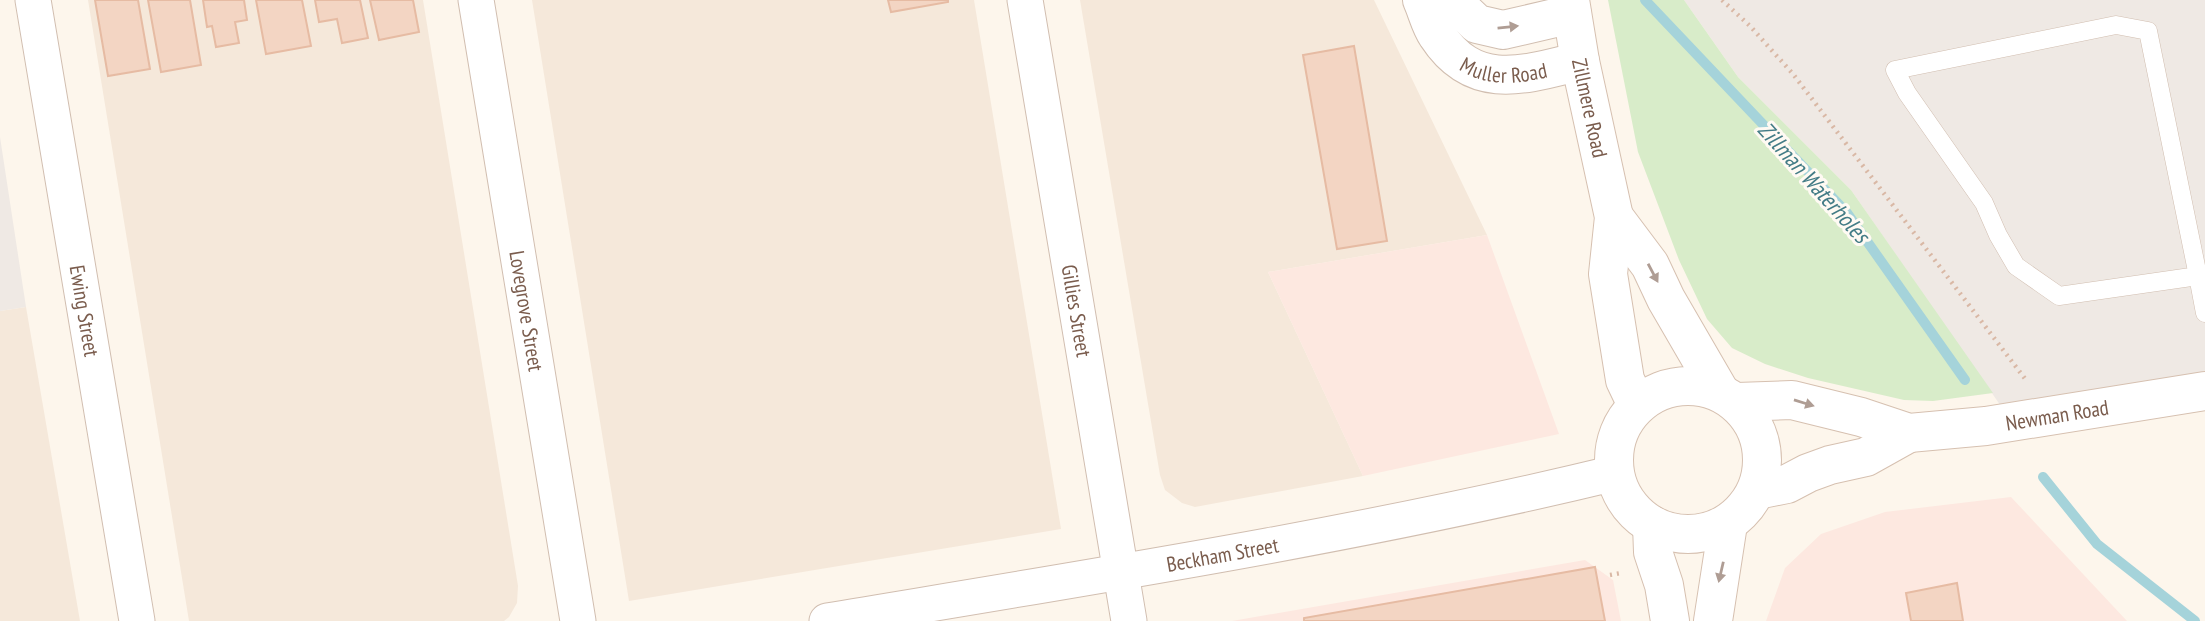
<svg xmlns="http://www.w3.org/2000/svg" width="2205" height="621" viewBox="0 0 2205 621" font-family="'PT Sans Narrow',sans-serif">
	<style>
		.residential { fill: #f5e8da }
		.commercial { fill: #fde8e0 }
		.industrial { fill: #efe9e4 }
		.green { fill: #d8ecc9 }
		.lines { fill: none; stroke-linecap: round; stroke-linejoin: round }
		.stream { stroke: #a5d3da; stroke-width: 10 }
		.building { fill: #f3d5c3; stroke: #e6bba3; stroke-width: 2 }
		.service-casing { stroke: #d1beb0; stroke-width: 19 }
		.minor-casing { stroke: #d1beb0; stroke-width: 37 }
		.tertiary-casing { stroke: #d1beb0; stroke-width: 40 }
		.secondary-casing { stroke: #d6c0b0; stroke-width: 40 }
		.path { stroke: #d9b8a5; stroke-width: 4.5; stroke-dasharray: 2 5; stroke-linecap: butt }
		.service { stroke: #fff; stroke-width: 18 }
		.minor { stroke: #fff; stroke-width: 35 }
		.tertiary { stroke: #fff; stroke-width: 38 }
		.secondary { stroke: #fff; stroke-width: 38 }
		.oneway { fill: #af9d94 }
		.labels { text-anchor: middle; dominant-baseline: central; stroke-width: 6; stroke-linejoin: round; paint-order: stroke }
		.street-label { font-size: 21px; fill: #7a5c4d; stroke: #fffaf3 }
		.water-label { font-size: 23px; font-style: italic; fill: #437c86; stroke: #fffaf3 }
	</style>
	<rect width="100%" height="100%" fill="#fdf6ec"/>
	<path class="residential" d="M88,0H423L518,586L517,603L509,617L504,621H189Z
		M532,0H974L1061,529L629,601Z
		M1080,0H1374L1487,235L1268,272L1363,476L1195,507L1182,503L1165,490L1160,475Z
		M26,307L80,621H0V311Z"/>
	<path class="commercial" d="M1487,235L1559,434L1363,476L1268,272Z
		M2011,497L2127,621H1766L1785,568L1821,534L1885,512Z
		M1585,560L1613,580L1621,621H1232Z"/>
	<path class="industrial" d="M1684,0H2205V373L2005,412L1851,190L1738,77Z
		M0,137L26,307L0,311Z"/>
	<path class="green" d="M1608,0H1684L1738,77L1851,190L1993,393L1933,401L1904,400L1808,378L1765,364L1732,348L1707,319L1679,260L1638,152Z"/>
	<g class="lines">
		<path class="stream" d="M1645,0L1847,213L1965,380
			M2043,477L2097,544L2195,621"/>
	</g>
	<path class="building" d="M95,0H138L150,69L108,76Z
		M148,0H190L201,65L161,72Z
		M203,0H244L247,20L235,22L239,43L216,47L212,26L207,27Z
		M256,0H302L311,46L266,54Z
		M315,0H360L368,38L342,43L337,19L319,22Z
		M370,0H413L419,32L379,40Z
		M888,0H948V2L891,12Z
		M1354,46L1387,241L1337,249L1303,55Z
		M1595,567L1605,621H1304V618Z
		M1957,583L1963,621H1911L1906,593Z"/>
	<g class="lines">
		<defs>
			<path id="service" d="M2198,276L2059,296L2016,266L1998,235L1984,203L1907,93L1895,70L2116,25L2148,31L2198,276L2205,313"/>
			<g id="minor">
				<path id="s1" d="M33,0L137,621"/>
				<path id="s2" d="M476,0L578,621"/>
				<path id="s3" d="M1025,0L1129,621"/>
				<path id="s4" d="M827,621C1091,577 1355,536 1615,473"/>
			</g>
			<g id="tertiary">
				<path id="s5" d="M1422,0C1427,11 1430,25 1437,35C1474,92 1524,75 1580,61"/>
				<path d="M1452,0L1477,24L1503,30L1572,14"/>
			</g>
			<g id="secondary">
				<path id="s6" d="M1570,0L1580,61L1614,217L1608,274L1625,380L1637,405"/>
				<path d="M1614,217L1650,265L1666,299L1720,392"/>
				<circle cx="1688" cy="460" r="74"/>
				<path id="s7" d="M1737,402L1792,400L1861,417L1909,433L1986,426L2205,391"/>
				<path d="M1757,490L1787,484L1808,473L1830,465L1866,457L1909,433"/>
				<path d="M1652,525L1653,552L1664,585L1670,621"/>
				<path d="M1713,621L1728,524"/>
			</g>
		</defs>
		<use href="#service" class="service-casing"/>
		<use href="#minor" class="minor-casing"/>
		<use href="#tertiary" class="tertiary-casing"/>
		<use href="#secondary" class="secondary-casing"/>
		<path class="path" d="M1722,0L1750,26L1793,74L2026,380
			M1610,575L1621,573"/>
		<use href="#service" class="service"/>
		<use href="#minor" class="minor"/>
		<use href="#tertiary" class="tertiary"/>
		<use href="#secondary" class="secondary"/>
	</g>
	<defs><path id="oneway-solid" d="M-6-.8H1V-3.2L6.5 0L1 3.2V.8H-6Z" transform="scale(1.75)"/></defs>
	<g class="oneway">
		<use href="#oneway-solid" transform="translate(1508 27) rotate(-6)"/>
		<use href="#oneway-solid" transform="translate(1653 273) rotate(62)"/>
		<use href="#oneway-solid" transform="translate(1804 403) rotate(17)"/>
		<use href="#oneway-solid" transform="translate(1721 572) rotate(103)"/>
	</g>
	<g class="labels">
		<g class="street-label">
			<text stroke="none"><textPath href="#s5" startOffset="119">Muller Road</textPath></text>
			<text stroke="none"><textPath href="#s6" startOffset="110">Zillmere Road</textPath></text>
			<text stroke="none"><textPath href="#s1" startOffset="315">Ewing Street</textPath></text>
			<text stroke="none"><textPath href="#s2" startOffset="315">Lovegrove Street</textPath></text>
			<text stroke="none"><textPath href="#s3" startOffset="315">Gillies Street</textPath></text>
			<text stroke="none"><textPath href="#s7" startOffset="326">Newman Road</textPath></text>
			<text stroke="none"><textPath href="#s4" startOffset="401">Beckham Street</textPath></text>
		</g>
		<g class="water-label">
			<text transform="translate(1814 182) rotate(48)">Zillman Waterholes</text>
		</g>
	</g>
</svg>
